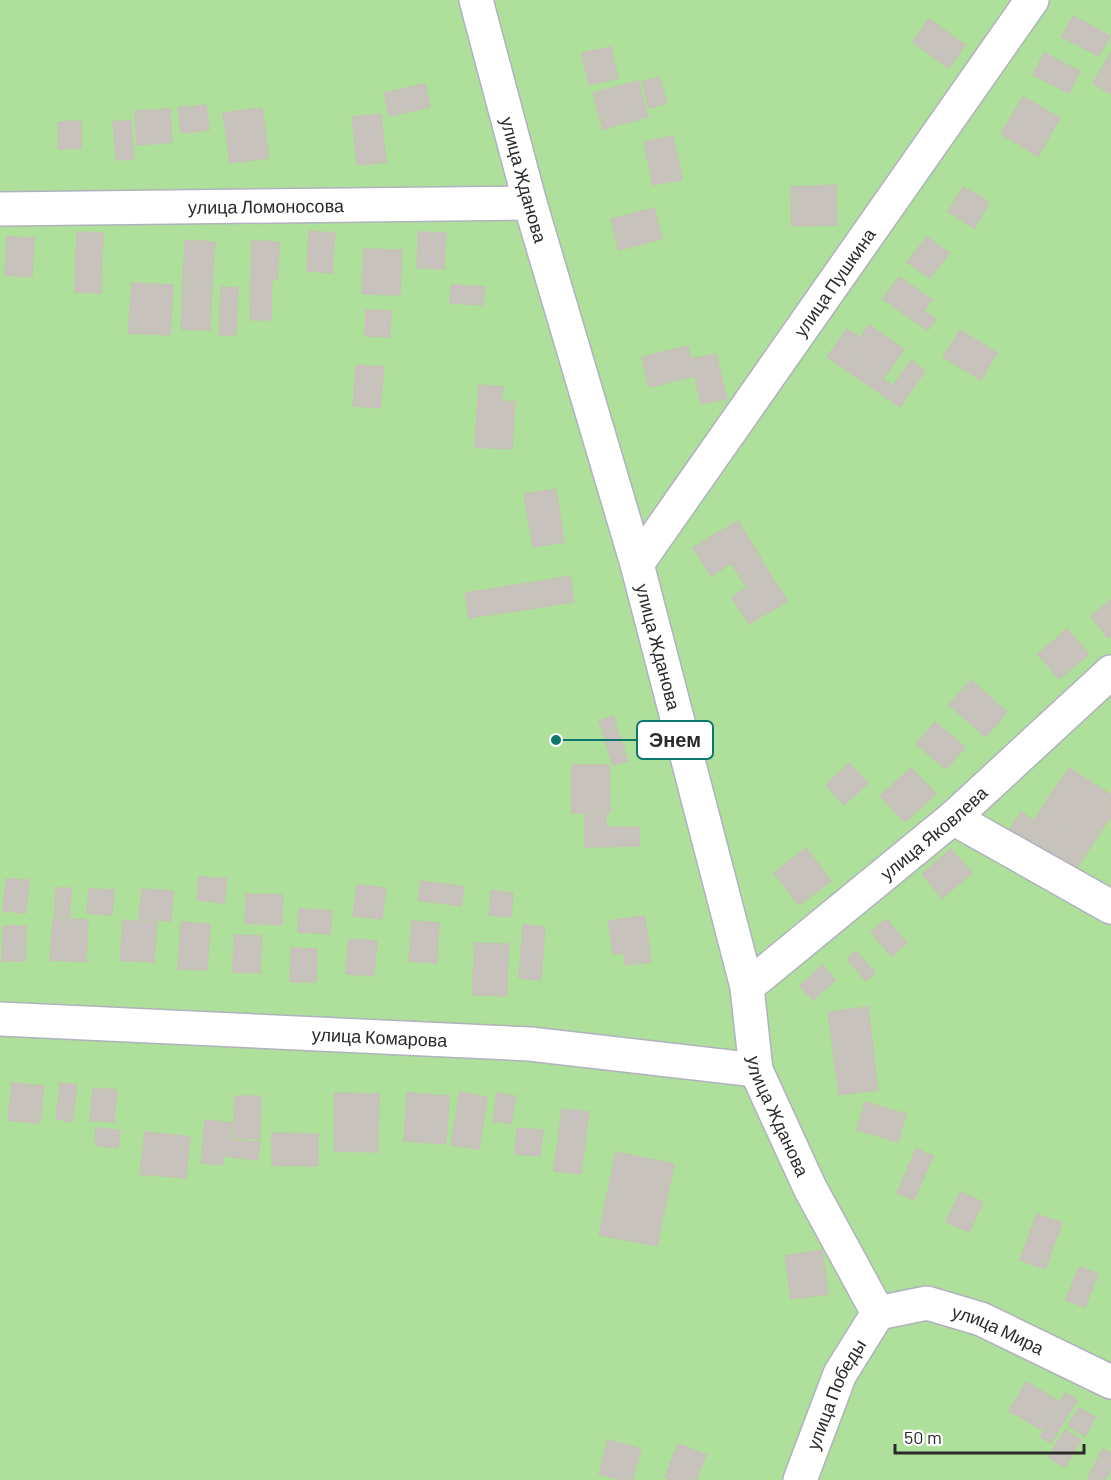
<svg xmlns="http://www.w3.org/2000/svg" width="1111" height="1480" viewBox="0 0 1111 1480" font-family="Barlow,sans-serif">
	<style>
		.green { fill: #aee09b }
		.building { fill: #c7c3bc; stroke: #c7c2b6; stroke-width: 1.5 }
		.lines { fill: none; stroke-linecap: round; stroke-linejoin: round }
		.minor-casing { stroke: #b0b2bd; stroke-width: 36 }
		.minor { stroke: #fff; stroke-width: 33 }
		.labels { text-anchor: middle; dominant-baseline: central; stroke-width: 5; stroke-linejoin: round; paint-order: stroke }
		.street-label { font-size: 18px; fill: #2a2a2a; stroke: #fff }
		.leader { fill: none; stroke: #0f766e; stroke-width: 2 }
		.callout-dot { fill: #0f766e; stroke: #fff; stroke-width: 2 }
		.callout { fill: #fff; stroke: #0f766e; stroke-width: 2 }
		.callout-label { font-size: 20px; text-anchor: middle; font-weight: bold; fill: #2a2a2a }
	</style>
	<rect width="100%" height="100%" fill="#ece6dd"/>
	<path class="green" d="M0,0H1111V1480H0Z"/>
	<path class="building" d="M1073,16L1110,36L1099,56L1062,37Z
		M929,19L965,45L949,68L913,42Z
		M611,47L618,78L589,85L582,53Z
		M1044,53L1080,71L1069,93L1033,75Z
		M1111,53V94L1093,83Z
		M659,77L667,103L649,108L642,82Z
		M638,81L645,106L600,119L593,93Z
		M425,84L430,107L389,116L384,93Z
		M1023,97L1060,118L1038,156L1001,134Z
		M206,105L209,130L181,133L178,108Z
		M645,106L648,117L603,129L600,119Z
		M262,108L269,158L230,163L223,113Z
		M170,109L172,142L137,145L135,111Z
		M381,114L386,162L357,165L352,117Z
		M131,120L134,159L116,160L113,122Z
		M81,121V148L58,149V122Z
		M673,136L682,180L653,185L644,142Z
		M836,185L837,225L792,226L791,187Z
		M963,187L989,202L975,228L948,212Z
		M654,208L662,239L619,250L611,219Z
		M309,231L335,233L332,273L307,271Z
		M77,232L103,233L101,293L75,292Z
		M418,232L446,233L444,269L417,268Z
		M7,237L34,238L32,277L5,275Z
		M927,237L949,253L930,278L907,262Z
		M185,240L215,242L212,284L183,283Z
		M252,241L279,242L278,279L251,278Z
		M364,249L402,250L400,295L362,294Z
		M899,277L932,300L916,322L883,299Z
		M251,278L272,279L271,320H250Z
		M132,283L173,285L170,335L128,333Z
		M183,283L212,284L210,330L181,329Z
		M451,285L485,287L483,305L450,303Z
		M221,287L238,288L236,335H219Z
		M366,310L391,311L390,337L365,336Z
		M924,311L936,319L928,330L916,322Z
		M869,325L904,349L883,379L848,355Z
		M847,329L860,338L848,355L893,386L911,360L925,371L900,407L827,357Z
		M960,330L997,353L981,380L943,357Z
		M688,346L695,376L649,387L642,357Z
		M716,354L727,399L701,404L691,359Z
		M356,365L384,367L380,408L353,406Z
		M479,385L503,387L502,401L515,402L512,449L475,447Z
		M556,489L564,542L533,547L524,494Z
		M738,521L755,549L722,569L704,541Z
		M704,541L722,569L711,576L693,548Z
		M755,549L770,574L747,588L732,564Z
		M770,574L787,601L749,624L732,597Z
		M570,576L574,602L540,607L536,582Z
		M536,582L540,607L469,618L465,593Z
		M1111,600V636L1108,638L1091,616Z
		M1067,629L1089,654L1059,679L1038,654Z
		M971,680L1007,712L986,737L949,705Z
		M613,716L628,761L613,765L599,721Z
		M935,722L965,747L946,769L916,744Z
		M849,763L868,783L844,805L826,785Z
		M572,765H609L610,813H572Z
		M911,768L936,794L905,822L880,796Z
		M1069,768L1111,795V816L1074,872L1044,852L1068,816L1046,801Z
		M1046,801L1068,816L1044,852L1033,845L1045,828L1034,821Z
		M1021,812L1045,828L1030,850L1006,835Z
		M585,813H606V827H639V846L585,847Z
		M806,848L831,881L799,905L774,873Z
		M951,849L972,873L942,898L922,874Z
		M199,877L227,879L224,903L197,900Z
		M6,879L29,880L26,913L3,911Z
		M421,881L464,887L461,906L418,900Z
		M357,885L386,888L382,919L353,916Z
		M56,888H71L70,917L55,916Z
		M89,889L114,890L112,915L87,913Z
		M142,889L173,891L171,921L139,919Z
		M491,891L513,893L511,917L489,915Z
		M246,894L283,895L282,925L245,923Z
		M299,909L332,911L330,934L298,932Z
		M645,916L651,962L625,965L624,953L613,954L608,921Z
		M53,918L88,920L86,962L50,960Z
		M886,919L907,943L891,956L871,932Z
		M123,920L157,922L154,962L120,960Z
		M412,921L439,923L437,963L409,961Z
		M181,922L210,924L207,970L178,969Z
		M523,925L545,927L541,980L519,978Z
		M3,926H26L25,961H2Z
		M234,935L262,936L260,973L233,972Z
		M349,939L377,941L374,976L346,974Z
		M475,943L509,944L507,980L473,978Z
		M291,948L317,949L316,982H290Z
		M856,951L875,973L866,981L847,959Z
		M822,965L835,980L813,1000L800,986Z
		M473,978L507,980V996L473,995Z
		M868,1007L878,1090L839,1095L828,1012Z
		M12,1083L44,1086L40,1123L8,1120Z
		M60,1083L77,1085L72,1122L56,1119Z
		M93,1088L117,1090L114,1122L90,1120Z
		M460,1092L487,1097L479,1149L451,1145Z
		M335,1093L379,1094L378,1152L334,1151Z
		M407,1093L449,1096L446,1144L404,1141Z
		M497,1093L516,1096L511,1123L493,1121Z
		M235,1096H261L260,1139L233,1138Z
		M865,1102L906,1114L898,1142L857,1130Z
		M562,1109L589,1112L581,1174L554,1171Z
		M205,1120L232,1123L230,1140L260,1142L258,1160L223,1156V1165L201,1163Z
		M96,1128L120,1130L118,1148L95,1145Z
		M517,1128L543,1130L540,1156L515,1154Z
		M145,1132L190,1137L186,1178L140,1174Z
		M272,1133L318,1134V1166L272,1165Z
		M916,1149L933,1156L914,1200L897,1193Z
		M616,1152L650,1159L642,1197L608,1190Z
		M650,1159L674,1164L657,1246L599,1235L608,1190L642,1197Z
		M960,1192L983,1202L969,1232L946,1222Z
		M1037,1214L1062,1223L1045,1269L1020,1260Z
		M822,1250L828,1294L791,1299L785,1256Z
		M1079,1267L1098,1274L1085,1307L1066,1300Z
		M1026,1382L1060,1402L1043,1430L1009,1411Z
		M1065,1393L1077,1400L1051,1443L1040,1437Z
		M1078,1408L1096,1417L1085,1436L1068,1426Z
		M1065,1430L1081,1440L1065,1467L1048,1457Z
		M608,1440L641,1449L632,1480H621L599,1474Z
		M678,1444L706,1455L696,1480H671L665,1477Z
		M1103,1449L1111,1453V1469L1105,1480H1087Z"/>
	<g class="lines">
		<defs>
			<g id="minor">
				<path id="s1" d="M476,0L530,203L637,564L747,987L756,1070L810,1188L878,1313"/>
				<path id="s2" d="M0,209L530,203"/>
				<path id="s3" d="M637,564L1032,0"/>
				<path d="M953,818L1111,907"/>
				<path id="s4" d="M747,987L953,818L1111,672"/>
				<path id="s5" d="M0,1019L530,1044L756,1070"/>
				<path id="s6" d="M878,1313L927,1303L981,1319L1111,1382"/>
				<path id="s7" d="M800,1480L840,1374L878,1313"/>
			</g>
		</defs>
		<use href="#minor" class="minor-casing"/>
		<use href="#minor" class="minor"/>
	</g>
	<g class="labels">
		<g class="street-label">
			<text stroke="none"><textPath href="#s1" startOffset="186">улица Жданова</textPath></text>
			<text stroke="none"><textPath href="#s2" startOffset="266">улица Ломоносова</textPath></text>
			<text stroke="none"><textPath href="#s3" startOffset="344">улица Пушкина</textPath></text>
			<text stroke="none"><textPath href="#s1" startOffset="672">улица Жданова</textPath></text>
			<text stroke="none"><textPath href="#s4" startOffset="242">улица Яковлева</textPath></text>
			<text stroke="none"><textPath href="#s5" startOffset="380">улица Комарова</textPath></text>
			<text stroke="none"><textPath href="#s1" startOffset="1158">улица Жданова</textPath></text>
			<text stroke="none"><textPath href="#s6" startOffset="126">улица Мира</textPath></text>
			<text stroke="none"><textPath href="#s7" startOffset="93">улица Победы</textPath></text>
		</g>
	</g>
	<path class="leader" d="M556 740L637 740"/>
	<circle class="callout-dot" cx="556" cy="740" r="6"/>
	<rect class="callout" x="637" y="721" width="76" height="38" rx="6"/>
	<g class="callout-label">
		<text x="675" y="747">Энем</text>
	</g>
	<path d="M895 1444v9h189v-9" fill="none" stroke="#2a2a2a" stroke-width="3"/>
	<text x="904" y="1444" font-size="18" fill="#2a2a2a" stroke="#ffffff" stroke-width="4.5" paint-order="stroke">50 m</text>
</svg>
